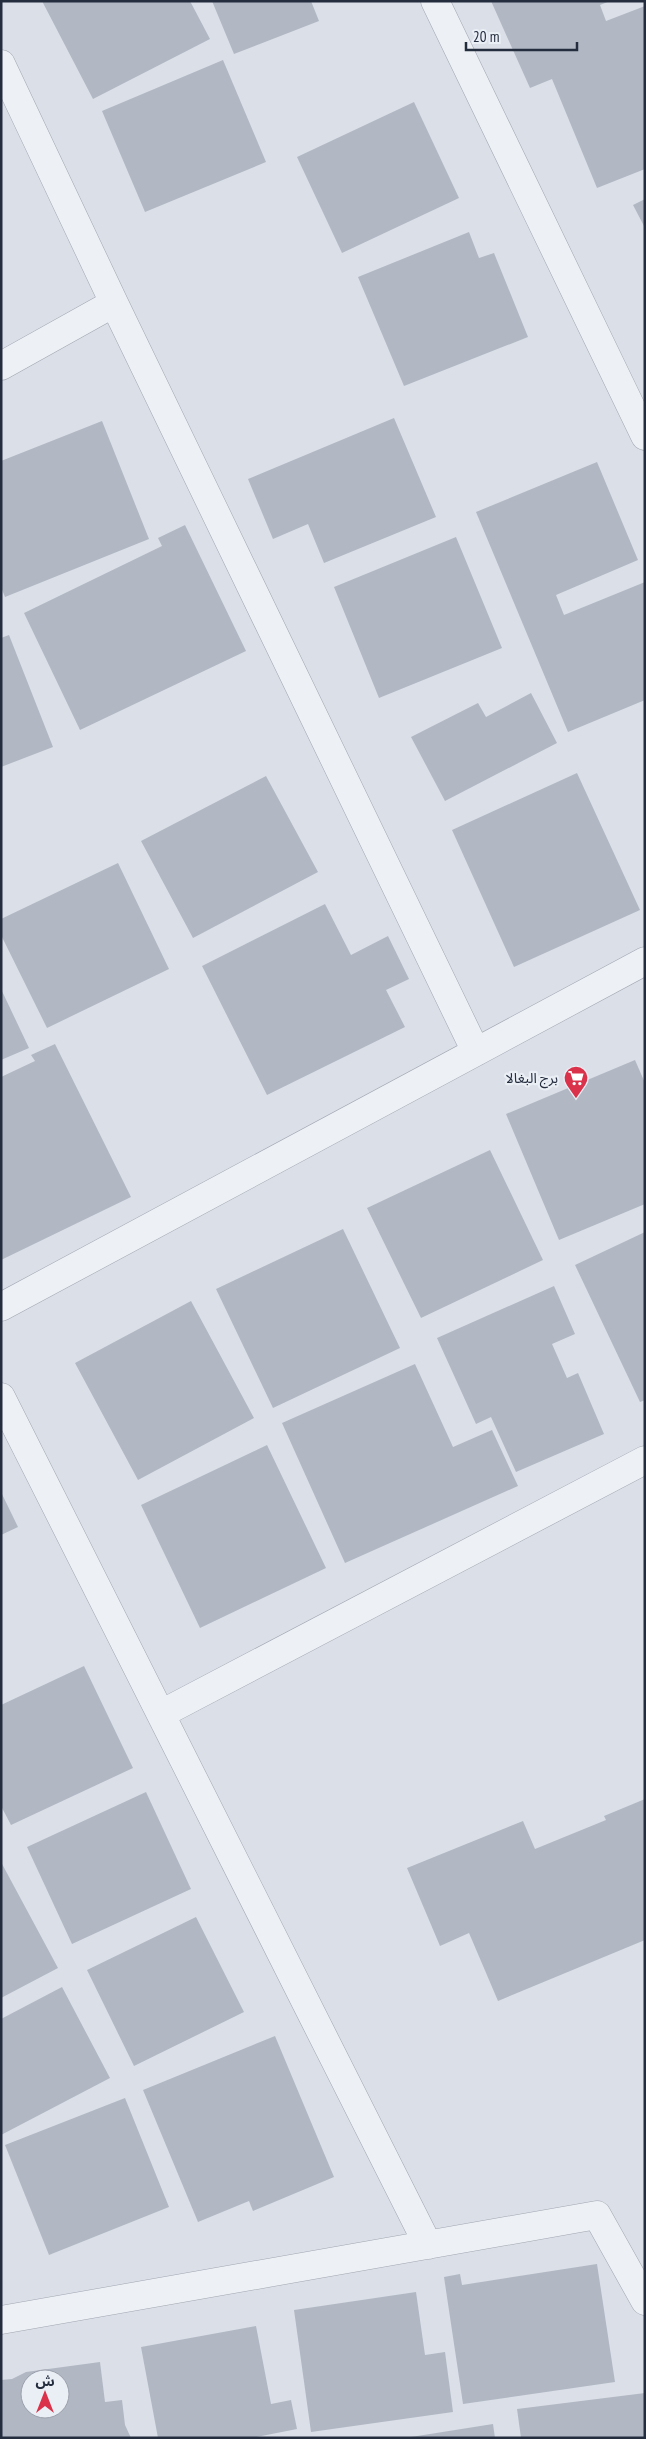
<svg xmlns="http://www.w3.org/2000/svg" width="646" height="2439" viewBox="0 0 646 2439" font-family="'PT Sans Narrow','Noto Sans Arabic',sans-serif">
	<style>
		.building { fill: #b1b8c4; fill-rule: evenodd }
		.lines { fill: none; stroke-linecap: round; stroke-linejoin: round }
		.street-casing { stroke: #a0a6b1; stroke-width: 29 }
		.street { stroke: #edf0f5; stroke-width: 28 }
		.labels { text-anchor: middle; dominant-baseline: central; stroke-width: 4.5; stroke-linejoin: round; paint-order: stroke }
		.poi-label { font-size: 14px; fill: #242d3e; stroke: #eaeef5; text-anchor: end }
	</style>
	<rect width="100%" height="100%" fill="#dbdfe7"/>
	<path class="building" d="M42,1H190L210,39L93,99Z
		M212,1H311L319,21L234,54Z
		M491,1H610L600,5L606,21L645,6V169L597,188L552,79L530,88Z
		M223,60L266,162L145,212L102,111Z
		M414,102L459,198L342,253L297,157Z
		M645,199V228L633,205Z
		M469,232L479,258L494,253L528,337L404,386L358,277Z
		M394,418L436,517L324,563L308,524L273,539L248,479Z
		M102,421L149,539L5,597L1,587V461Z
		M597,462L638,560L556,595L564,615L645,582V700L568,732L476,512Z
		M185,525L246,651L80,730L24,613L162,546L158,538Z
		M456,537L502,648L379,698L334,587Z
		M9,635L53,747L1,767V638Z
		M531,693L557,743L445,801L411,737L478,703L486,717Z
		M577,773L640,910L514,967L452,830Z
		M266,776L318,872L193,938L141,841Z
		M118,863L169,969L47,1028L1,935V919Z
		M325,904L351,955L388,936L409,979L386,990L405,1027L267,1095L202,966Z
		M1,989L29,1048L1,1060Z
		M55,1044L131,1197L1,1260V1077L35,1061L31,1055Z
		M635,1060L645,1083V1204L559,1240L506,1114Z
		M490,1150L543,1260L421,1318L367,1208Z
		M343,1229L400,1348L273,1408L216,1289Z
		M645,1232V1400L640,1402L575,1265Z
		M554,1286L575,1334L552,1344L567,1378L578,1373L604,1434L516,1472L491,1417L476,1424L437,1338Z
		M191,1301L254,1418L138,1480L75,1363Z
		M415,1364L453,1447L492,1430L518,1486L345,1563L282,1423Z
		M267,1445L326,1568L200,1628L141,1505Z
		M1,1492L18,1527L1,1535Z
		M84,1666L133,1768L11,1825L1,1806V1705Z
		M146,1792L191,1889L72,1944L27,1847Z
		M645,1799V1940L498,2001L469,1933L440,1946L407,1868L523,1821L535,1849L606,1820L604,1816Z
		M1,1862L58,1968L1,1998Z
		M196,1917L244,2012L134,2066L87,1970Z
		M62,1987L110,2078L1,2135V2019Z
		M275,2036L334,2177L253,2211L249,2201L198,2222L143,2090Z
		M125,2098L169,2207L49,2255L5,2145Z
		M597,2264L615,2382L463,2404L444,2277L460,2274L462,2285Z
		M416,2292L425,2355L445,2352L453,2412L311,2432L294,2310Z
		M256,2326L271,2404L291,2400L297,2429L252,2438H158L141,2347Z
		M100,2362L105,2402L122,2400L125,2425L131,2438H1V2380L12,2379L26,2372ZM30,2379H60V2409H30Z
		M645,2393V2438H521L517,2409Z
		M493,2424L495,2438H411V2437Z"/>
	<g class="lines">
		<defs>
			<path id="street" d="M435,1L645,436
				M1,64L114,303L476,1052
				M1,366L114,303
				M1,1307L645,961
				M1,1397L428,2245
				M161,1714L645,1460
				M1,2320L597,2215L645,2301"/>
		</defs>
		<use href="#street" class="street-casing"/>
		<use href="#street" class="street"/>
	</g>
	<defs>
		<symbol id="supermarket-pin" viewBox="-11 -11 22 30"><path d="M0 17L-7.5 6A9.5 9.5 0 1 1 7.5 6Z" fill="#d9324a" stroke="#eaeef5"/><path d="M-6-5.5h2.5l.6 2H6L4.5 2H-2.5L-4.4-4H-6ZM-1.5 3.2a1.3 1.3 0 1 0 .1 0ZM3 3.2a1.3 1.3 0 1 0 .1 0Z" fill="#fff"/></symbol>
	</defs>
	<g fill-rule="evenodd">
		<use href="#supermarket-pin" x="562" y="1064" width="28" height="38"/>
	</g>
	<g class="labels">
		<g class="poi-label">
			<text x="558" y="1078">برج البغالا</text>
		</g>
	</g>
	<rect width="646" height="2439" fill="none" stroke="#242d3e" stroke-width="5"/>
	<g transform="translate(45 2394)"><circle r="24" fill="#eaeef5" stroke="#9ba1ac"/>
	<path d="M0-4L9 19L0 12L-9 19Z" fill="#d9324a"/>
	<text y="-8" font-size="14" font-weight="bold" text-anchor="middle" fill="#242d3e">ش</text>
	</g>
	<path d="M466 42v8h111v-8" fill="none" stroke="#242d3e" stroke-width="2.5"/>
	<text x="473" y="42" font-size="15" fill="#242d3e" stroke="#eaeef5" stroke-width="4" paint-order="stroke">20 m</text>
</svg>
